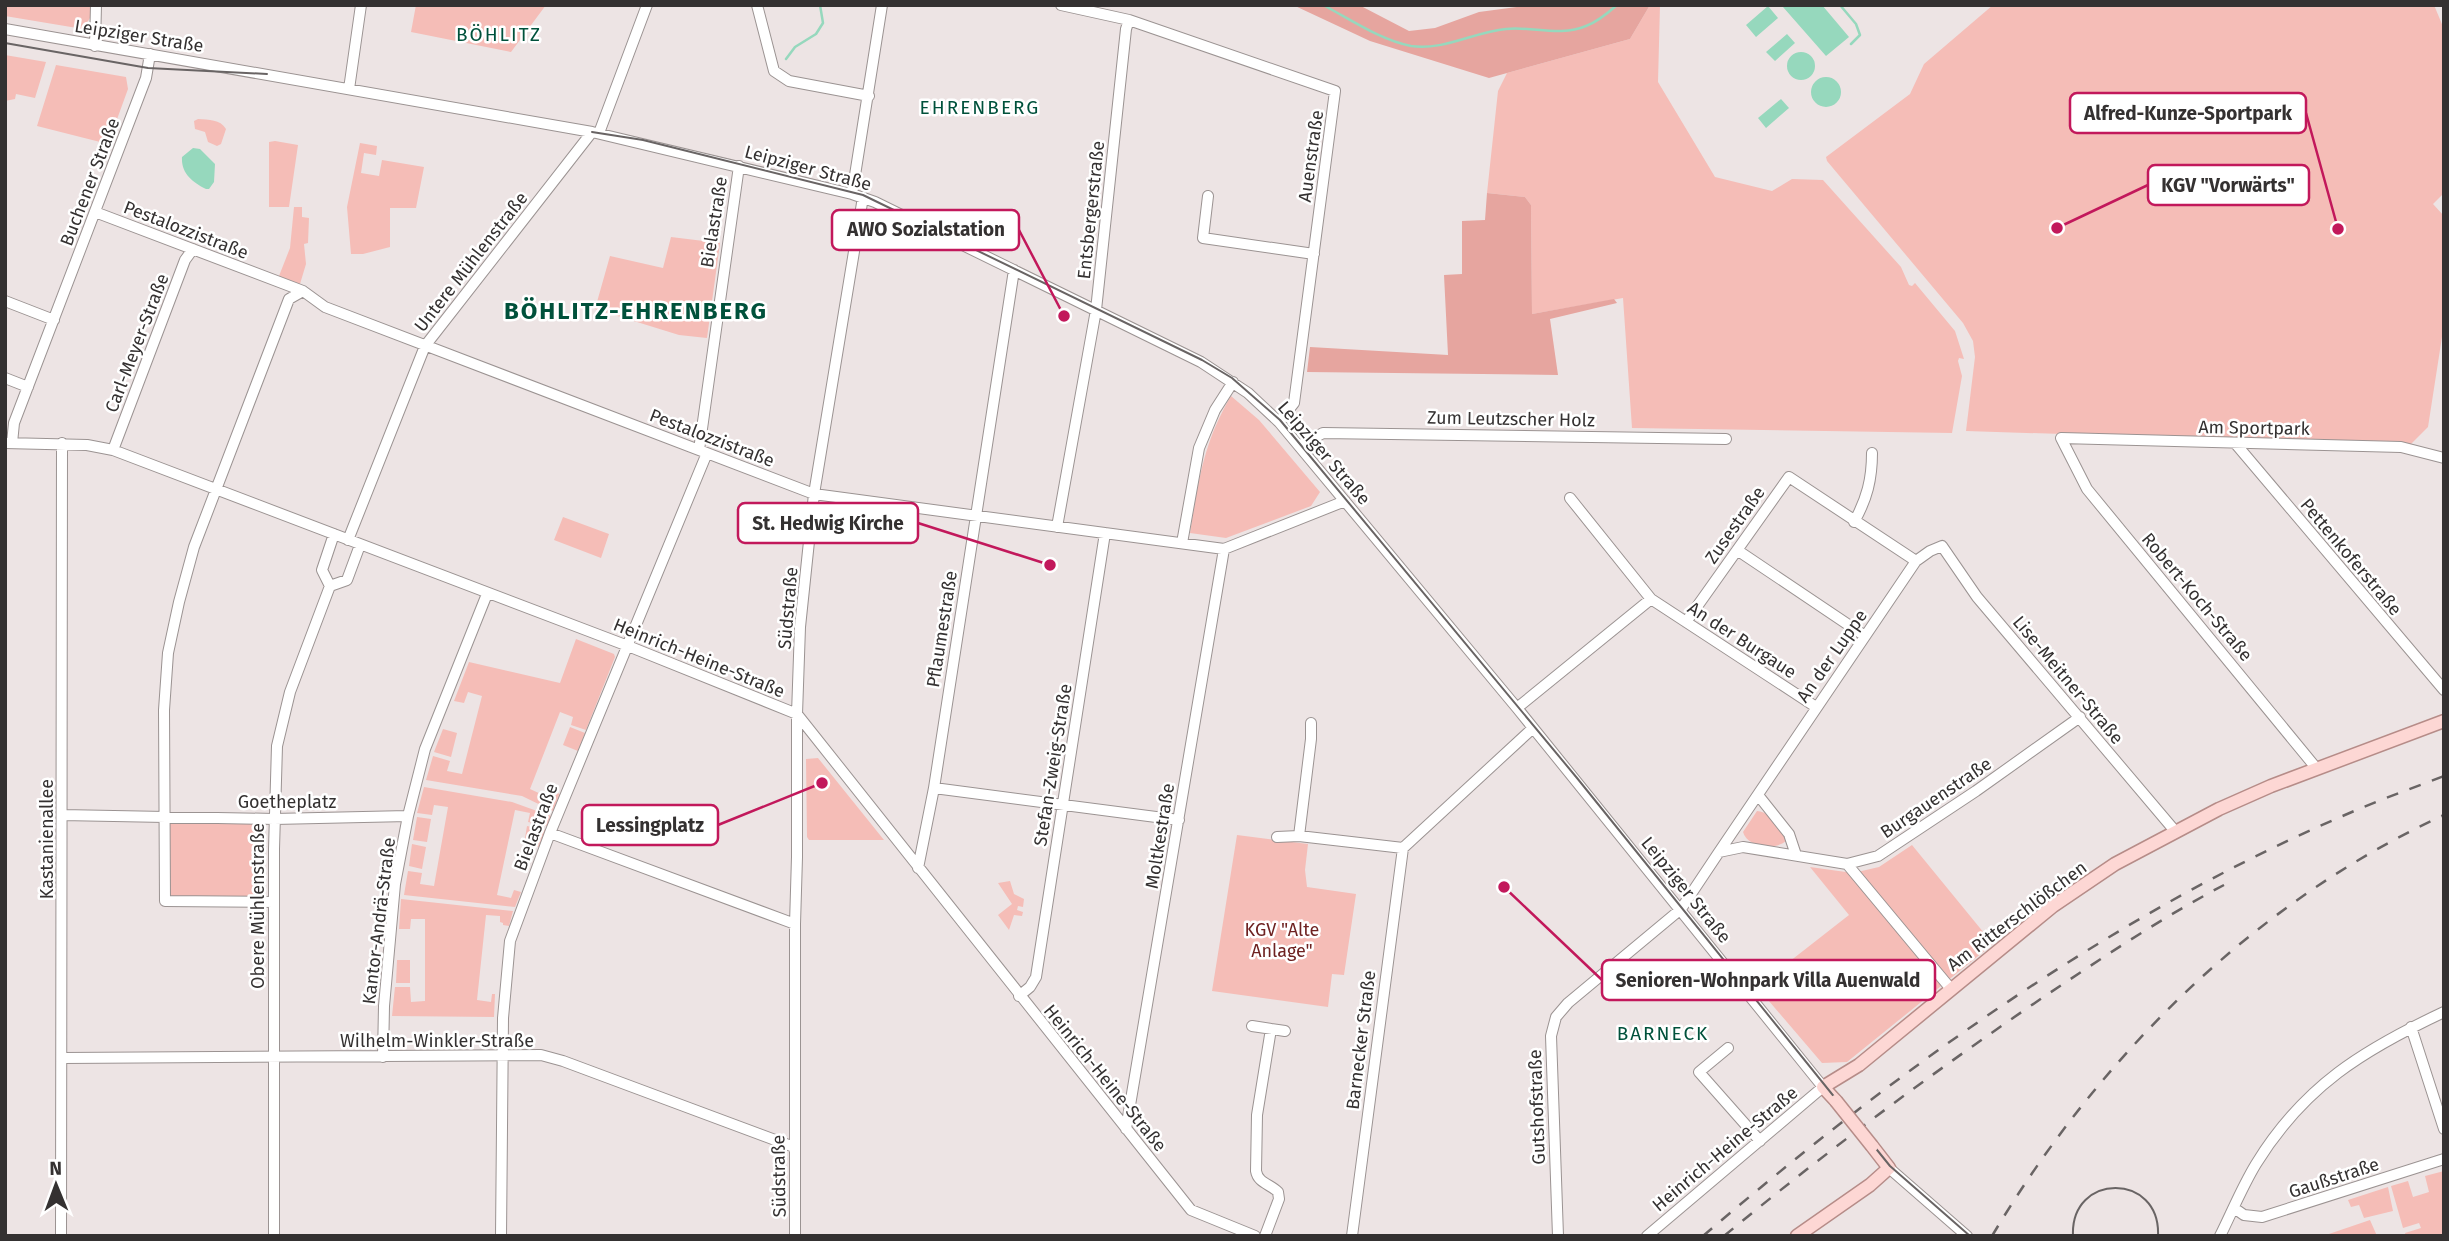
<svg xmlns="http://www.w3.org/2000/svg" width="2449" height="1241" viewBox="0 0 2449 1241" font-family="'Fira Sans',sans-serif">
	<style>
		.green { fill: #f5bdb7 }
		.forest { fill: #e6a59f }
		.water { fill: #96d8bd }
		.lines { fill: none; stroke-linecap: round; stroke-linejoin: round }
		.stream { stroke: #96d8bd; stroke-width: 2.5 }
		.minor-casing { stroke: #9b9392; stroke-width: 12 }
		.major-casing { stroke: #b68c88; stroke-width: 15 }
		.minor { stroke: #fff; stroke-width: 10 }
		.major { stroke: #fdd7d4; stroke-width: 12 }
		.tram { stroke: #696464; stroke-width: 2 }
		.rail { stroke: #696464; stroke-width: 2.5; stroke-dasharray: 12 12; stroke-linecap: butt }
		.major-bridge-casing { stroke: #b68c88; stroke-width: 15; stroke-linecap: butt }
		.major-bridge { stroke: #fdd7d4; stroke-width: 12 }
		.labels { text-anchor: middle; dominant-baseline: central; stroke-width: 5; stroke-linejoin: round; paint-order: stroke }
		.street-label { font-size: 18px; fill: #343131; stroke: #fff }
		.park-label { font-size: 18px; fill: #6e2221; stroke: #fff }
		.neighbourhood-label { font-size: 19px; letter-spacing: 2px; fill: #00513b; stroke: #fff }
		.district-label { font-size: 24px; font-weight: bold; letter-spacing: 2px; fill: #00513b; stroke: #fff }
		.leader { fill: none; stroke: #c2185b; stroke-width: 2.5 }
		.callout-dot { fill: #c2185b; stroke: #fff; stroke-width: 2.5 }
		.callout { fill: #fff; stroke: #c2185b; stroke-width: 2.5 }
		.callout-label { font-size: 19px; text-anchor: middle; font-weight: bold; fill: #343131 }
	</style>
	<rect width="100%" height="100%" fill="#ede4e4"/>
	<path class="green" d="M5,5H90V18L83,29L5,16Z
		M416,5H546L511,52L411,32Z
		M1650,5H1660L1658,82L1715,177L1772,191L1792,179L1823,180L1901,267L1909,285L1912,286L1915,283L1955,331L1964,359L1959,358L1958,361L1962,376L1952,433L1632,428L1623,298L1532,314L1531,205L1525,197L1487,193L1498,91L1507,73L1630,39Z
		M1993,5H2434L2444,29V193L2433,204L2444,216V324L2428,427L2410,445L1966,431L1975,357L1973,341L1963,323L1827,161L1826,157L1910,94L1924,64Z
		M5,55L46,62L35,98L16,94L15,99L5,101Z
		M56,65L126,77L128,89L108,144L37,126Z
		M198,119C209,120 220,119 226,129L221,144L217,146L208,142L205,132L195,129L194,121Z
		M275,141L298,145L289,207H269V142Z
		M360,143L377,146L376,155L364,153L361,173L379,176L382,160L424,167L416,208H390V247L363,254H351L347,207Z
		M294,207H302V217L309,218L308,243L304,244L306,264L300,284L279,276L290,248Z
		M671,237L720,243L707,338L679,335L595,309L610,256L663,268Z
		M1231,396L1259,420L1320,492L1311,506L1226,538L1190,533C1198,482 1204,441 1231,396Z
		M563,517L609,534L601,558L554,540Z
		M576,639L614,654L615,657L586,730L571,725L573,717L560,712L530,789L543,795L546,789L560,794L553,811L522,796L426,780L433,756L450,761L447,771L462,774L482,696L468,692L464,703L454,701L469,662L560,683Z
		M570,727L585,733L578,751L563,745Z
		M443,729L457,733L451,757L434,752Z
		M818,758L884,840H809L807,837L806,759Z
		M424,787L512,802L551,816L547,826L528,822L530,813L515,810L497,895L511,898L514,890L521,892L515,907L404,895L408,871L422,873L420,884L434,886L448,807L434,805L432,815L417,813Z
		M1757,811C1770,811 1783,830 1786,841C1774,851 1747,847 1743,832Z
		M417,817L431,819L427,842L413,840Z
		M170,823L264,824V900L170,898Z
		M527,826L546,830L539,847L524,844Z
		M1237,835L1308,844L1305,870L1307,887L1356,894L1344,975L1332,974L1328,1007L1212,991Z
		M412,844L426,847L422,869L409,866Z
		M1912,845L1993,944L1847,1062L1822,1063L1757,987L1849,915L1810,867L1853,873L1879,867Z
		M1010,881L1014,894L1024,899L1023,907L1018,906L1017,910L1023,912L1022,916L1014,915L1009,930L998,915L1012,904L998,883Z
		M401,899L513,911L509,926L503,925V923L500,922V916L486,915L477,1000L491,1002L492,994H495L494,1017L392,1016L395,987H410L411,1002L425,1001V919H411L410,929H399Z
		M397,960H410V983H396Z
		M2444,1171V1236H2406L2405,1233L2421,1228L2419,1223L2403,1228L2391,1186L2408,1181L2413,1197L2429,1192L2425,1176Z
		M2388,1187L2393,1211L2364,1218L2359,1205L2351,1207L2348,1200Z
		M2370,1220L2377,1236H2323Z"/>
	<path class="forest" d="M1293,5H1359L1409,31L1435,28L1479,12L1532,5H1650L1630,39L1489,78L1370,41Z
		M1487,193L1525,197L1531,205L1532,314L1614,299L1617,303L1550,319L1558,375L1307,372L1310,347L1448,355L1444,275L1462,274V221L1485,220Z"/>
	<path class="water" d="M1785,5H1822L1849,37L1826,56L1783,7Z
		M1768,6L1778,18L1756,37L1746,25Z
		M1787,34L1795,43L1775,61L1766,52Z
		M1787 66a14 14 0 1 1 28 0a14 14 0 1 1-28 0Z
		M1811 92a15 15 0 1 1 30 0a15 15 0 1 1-30 0Z
		M1781,99L1789,108L1766,128L1758,118Z
		M193,148L200,149L215,164L214,182L209,189H206C192,182 181,173 182,157Z"/>
	<g class="lines">
		<path class="stream" d="M1323,5C1350,19 1380,40 1411,46C1443,51 1474,32 1506,29C1532,26 1560,37 1586,26C1597,22 1608,13 1617,5
			M1840,5L1856,24L1860,35L1851,44
			M786,59L795,47L816,34L823,23L820,5"/>
		<defs>
			<path id="minor" d="M757,5L774,71L789,81L869,96
				M1061,5L1129,20L1335,91L1294,403L1279,422
				M5,29L592,132L852,194L875,202L1201,362L1248,393L1279,422L1517,708L1823,1087L1647,1236
				M95,46L96,5
				M349,89L361,5
				M599,133L647,5
				M852,194L882,5
				M1208,196L1203,238L1314,254
				M95,212L303,291L325,307L814,494L1224,549L1345,501
				M5,301L54,320
				M5,378L28,387
				M5,443L87,445L113,450L628,646L797,714L1191,1210L1255,1236
				M12,443L14,423L146,78L150,54
				M2235,443L2444,690
				M1299,446L1323,433L1726,439
				M113,450L185,260L193,249
				M699,450L739,166
				M1570,498L1651,599L1816,707
				M1854,522C1867,499 1872,479 1872,453
				M1057,527L1096,310L1126,29L1129,20
				M348,540L425,346L592,132
				M1182,543L1199,448L1215,410L1233,382
				M1737,550L1865,636
				M330,586L347,580L360,545
				M1686,622L1789,477L1916,561
				M1517,708L1651,599
				M2317,769L2087,489L2061,438L2401,447L2444,458
				M934,788L1179,820
				M1758,795L1789,834L1796,855
				M62,815L274,819L408,816
				M550,833L795,924
				M1299,836L1311,739V723
				M1277,837L1299,836L1403,848
				M1719,852L1916,561L1930,551L1942,546L1977,597L2175,831
				M1847,864L1951,989
				M918,868L934,788L1014,270
				M274,902L165,901L164,710L168,653L179,602L194,547L289,299L303,291
				M1019,996L1030,987L1036,977L1105,533
				M1252,1026L1285,1031
				M2411,1027L2444,1129
				M1728,1048L1699,1072L1760,1141
				M383,1057L384,1006L395,884L408,816L425,749L487,594
				M63,1058L541,1055L563,1061L794,1147
				M1126,1129L1224,549
				M1889,1168L1967,1236
				M2234,1208L2244,1215L2262,1217L2444,1159
				M61,1236L62,443
				M274,1236V849L277,746L290,692L330,586L322,570L334,534
				M501,1236L503,1018L510,941L550,833L707,453
				M795,1236V924L797,857V714L800,627L814,494L863,197
				M1265,1236L1279,1199L1278,1192C1270,1184 1258,1183 1256,1171L1257,1115L1271,1029
				M1352,1236L1403,848L1533,728
				M1558,1236L1551,1036L1556,1017L1568,1003L1681,909L1719,852L1743,847L1847,864L1878,856L1976,791L2080,717
				M2220,1236C2232,1212 2242,1187 2256,1164C2304,1086 2363,1050 2444,1012"/>
			<path id="major" d="M1836,1101L1823,1087L1859,1065L2053,906L2115,864L2219,809L2271,786L2444,721
				M1797,1236L1870,1185L1889,1168L1872,1146"/>
		</defs>
		<use href="#minor" class="minor-casing"/>
		<use href="#major" class="major-casing"/>
		<use href="#minor" class="minor"/>
		<use href="#major" class="major"/>
		<path class="tram" d="M5,43L148,68L267,74
			M592,132L643,140L863,195L1202,360L1232,378L1280,420L1577,778L1890,1166L1970,1236
			M2073,1236C2070,1172 2161,1172 2158,1236"/>
		<path class="rail" d="M1703,1236C1899,1068 2120,909 2359,809C2387,797 2416,787 2444,776
			M1724,1236C1828,1150 1936,1070 2048,994C2105,956 2163,917 2224,885
			M1992,1236C2098,1058 2254,902 2444,815"/>
		<defs>
			<path id="major-bridge" d="M1836,1101L1872,1146"/>
		</defs>
		<use href="#major-bridge" class="major-bridge-casing"/>
		<use href="#major-bridge" class="major-bridge"/>
	</g>
	<g class="labels">
		<g class="street-label">
			<text transform="translate(139 36) rotate(9)">Leipziger Straße</text>
			<text transform="translate(1311 156) rotate(-82)">Auenstraße</text>
			<text transform="translate(808 168) rotate(15)">Leipziger Straße</text>
			<text transform="translate(90 182) rotate(-69)">Buchener Straße</text>
			<text transform="translate(1091 210) rotate(-84)">Entsbergerstraße</text>
			<text transform="translate(714 222) rotate(-81)">Bielastraße</text>
			<text transform="translate(186 230) rotate(21)">Pestalozzistraße</text>
			<text transform="translate(471 262) rotate(-52)">Untere Mühlenstraße</text>
			<text transform="translate(137 343) rotate(-69)">Carl-Meyer-Straße</text>
			<text transform="translate(1511 419) rotate(1)">Zum Leutzscher Holz</text>
			<text transform="translate(2254 428) rotate(1)">Am Sportpark</text>
			<text transform="translate(712 438) rotate(21)">Pestalozzistraße</text>
			<text transform="translate(1324 453) rotate(49)">Leipziger Straße</text>
			<text transform="translate(1735 525) rotate(-55)">Zusestraße</text>
			<text transform="translate(2351 557) rotate(50)">Pettenkoferstraße</text>
			<text transform="translate(2197 597) rotate(50)">Robert-Koch-Straße</text>
			<text transform="translate(788 608) rotate(-85)">Südstraße</text>
			<text transform="translate(942 629) rotate(-81)">Pflaumestraße</text>
			<text transform="translate(1742 640) rotate(33)">An der Burgaue</text>
			<text transform="translate(1832 656) rotate(-55)">An der Luppe</text>
			<text transform="translate(699 658) rotate(22)">Heinrich-Heine-Straße</text>
			<text transform="translate(2068 680) rotate(50)">Lise-Meitner-Straße</text>
			<text transform="translate(1053 765) rotate(-81)">Stefan-Zweig-Straße</text>
			<text transform="translate(1936 798) rotate(-34)">Burgauenstraße</text>
			<text x="287" y="802">Goetheplatz</text>
			<text transform="translate(536 827) rotate(-69)">Bielastraße</text>
			<text transform="translate(1160 836) rotate(-81)">Moltkestraße</text>
			<text transform="translate(47 839) rotate(-90)">Kastanienallee</text>
			<text transform="translate(1686 890) rotate(51)">Leipziger Straße</text>
			<text transform="translate(258 906) rotate(-90)">Obere Mühlenstraße</text>
			<text transform="translate(2017 916) rotate(-37)">Am Ritterschlößchen</text>
			<text transform="translate(379 921) rotate(-83)">Kantor-Andrä-Straße</text>
			<text transform="translate(1361 1040) rotate(-83)">Barnecker Straße</text>
			<text x="437" y="1041">Wilhelm-Winkler-Straße</text>
			<text transform="translate(1105 1078) rotate(51)">Heinrich-Heine-Straße</text>
			<text transform="translate(1537 1107) rotate(-92)">Gutshofstraße</text>
			<text transform="translate(1725 1149) rotate(-40)">Heinrich-Heine-Straße</text>
			<text transform="translate(779 1176) rotate(-91)">Südstraße</text>
			<text transform="translate(2334 1178) rotate(-18)">Gaußstraße</text>
		</g>
		<g class="park-label">
			<text x="1282" y="930">KGV "Alte<tspan x="1282" dy="21">Anlage"</tspan></text>
		</g>
		<g class="neighbourhood-label">
			<text x="499" y="34">BÖHLITZ</text>
			<text x="980" y="107">EHRENBERG</text>
			<text x="1663" y="1033">BARNECK</text>
		</g>
		<g class="district-label">
			<text x="636" y="311">BÖHLITZ-EHRENBERG</text>
		</g>
	</g>
	<path class="leader" d="M2338 229L2306 113M2057 228L2148 185M1064 316L1019 230M1050 565L918 523M822 783L718 825M1504 887L1602 980"/>
	<g class="callout-dot">
		<circle cx="2338" cy="229" r="7"/>
		<circle cx="2057" cy="228" r="7"/>
		<circle cx="1064" cy="316" r="7"/>
		<circle cx="1050" cy="565" r="7"/>
		<circle cx="822" cy="783" r="7"/>
		<circle cx="1504" cy="887" r="7"/>
	</g>
	<g class="callout">
		<rect x="2070" y="93" width="236" height="40" rx="7"/>
		<rect x="2148" y="165" width="161" height="40" rx="7"/>
		<rect x="832" y="210" width="187" height="40" rx="7"/>
		<rect x="738" y="503" width="180" height="40" rx="7"/>
		<rect x="582" y="805" width="136" height="40" rx="7"/>
		<rect x="1602" y="960" width="333" height="40" rx="7"/>
	</g>
	<g class="callout-label">
		<text x="2188" y="120">Alfred-Kunze-Sportpark</text>
		<text x="2228" y="192">KGV "Vorwärts"</text>
		<text x="926" y="236">AWO Sozialstation</text>
		<text x="828" y="530">St. Hedwig Kirche</text>
		<text x="650" y="832">Lessingplatz</text>
		<text x="1768" y="987">Senioren-Wohnpark Villa Auenwald</text>
	</g>
	<rect width="2449" height="1241" fill="none" stroke="#343131" stroke-width="14"/>
	<g transform="translate(56 1185) rotate(359)" stroke="#ffffff" stroke-width="5" paint-order="stroke">
	<path d="M0-5L12 26L0 18L-12 26Z" fill="#343131"/>
	<text y="-10" font-size="19" font-weight="bold" text-anchor="middle" fill="#343131">N</text>
	</g>
</svg>
